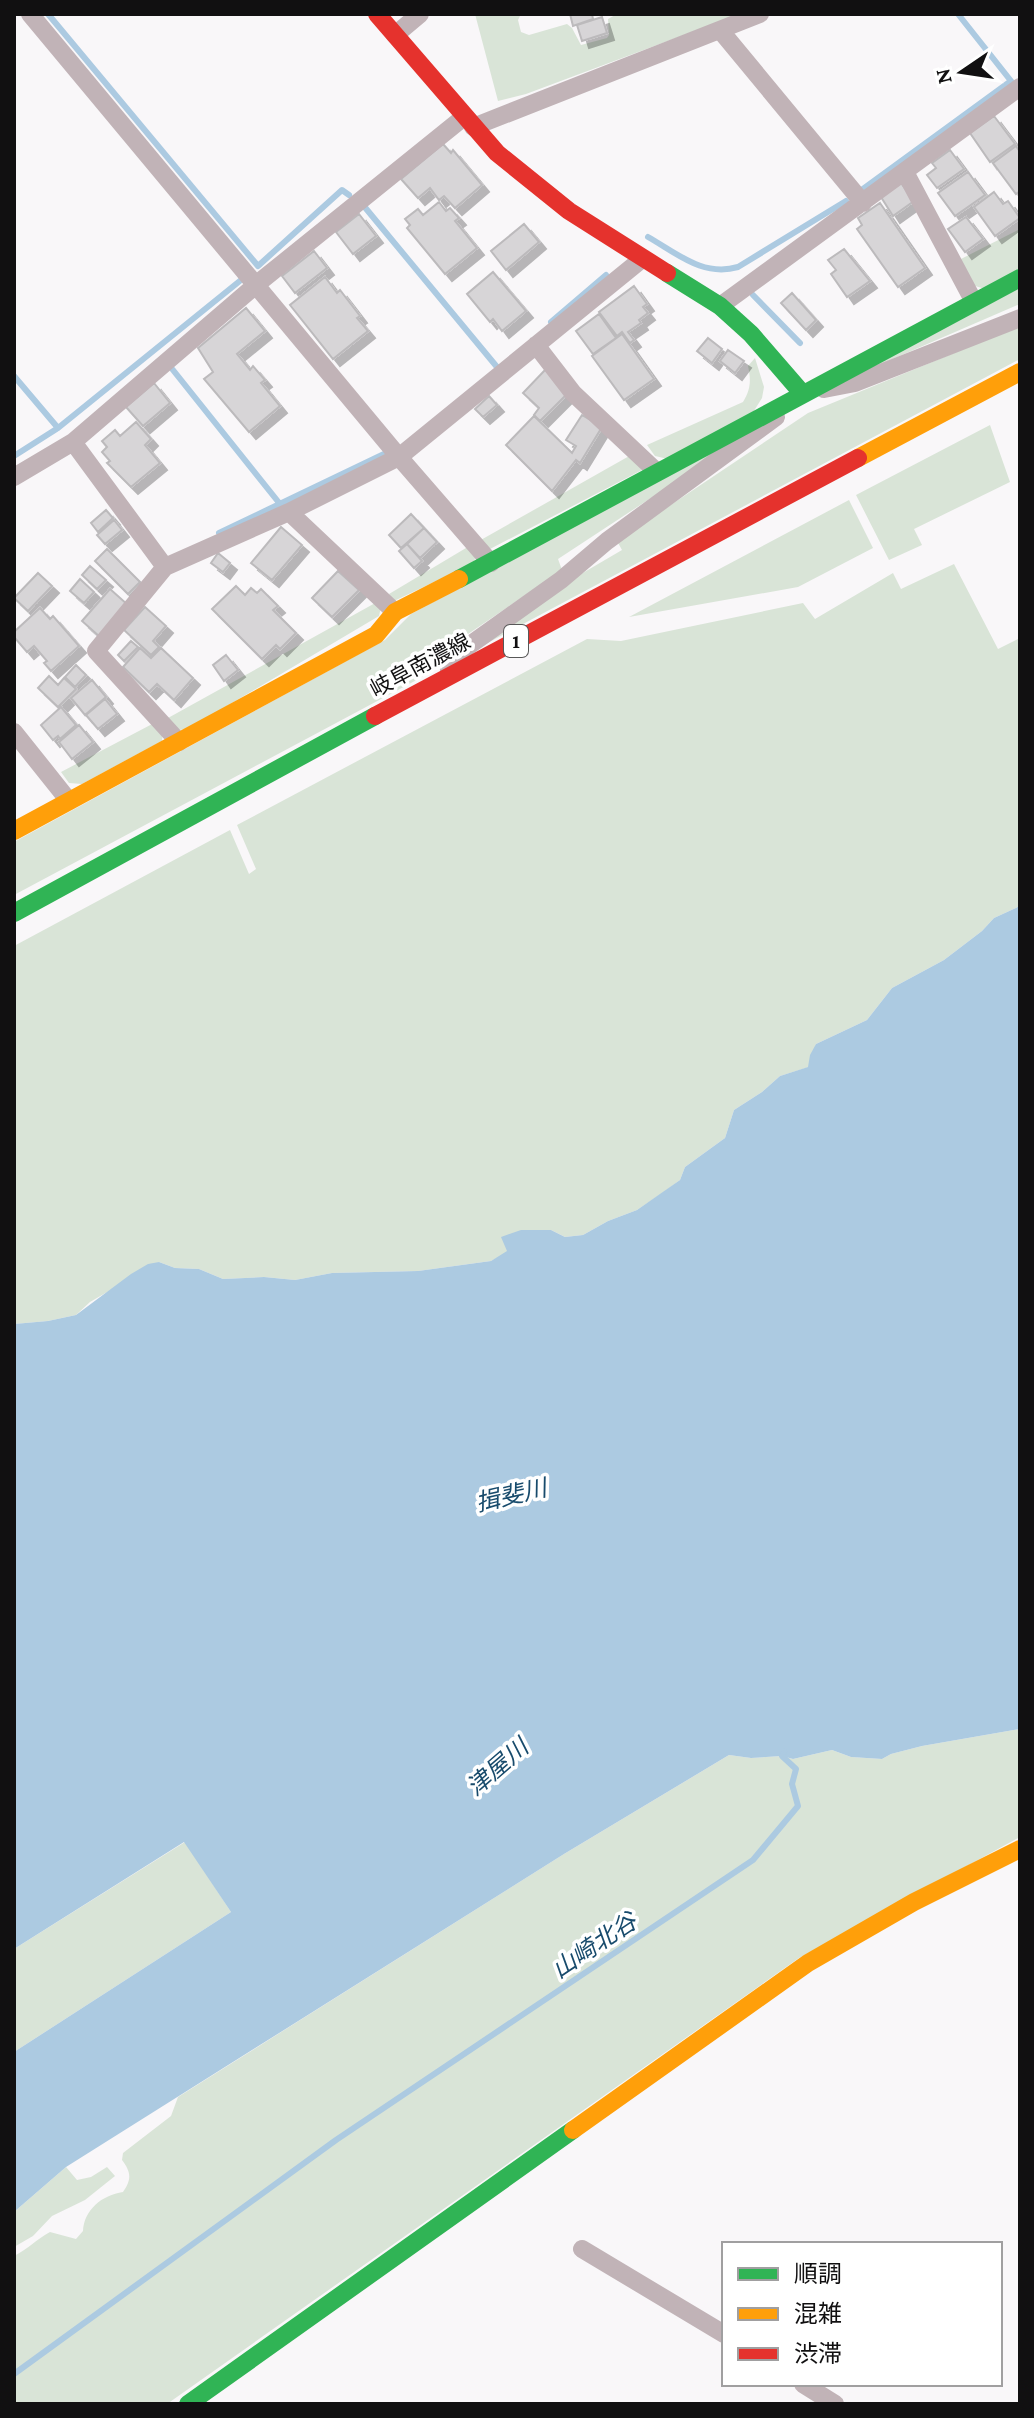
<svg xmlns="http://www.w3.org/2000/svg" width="1034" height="2418" viewBox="0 0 1034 2418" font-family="'Crimson Pro','Noto Sans JP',serif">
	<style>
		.green { fill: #d9e4d7 }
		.water { fill: #accae1 }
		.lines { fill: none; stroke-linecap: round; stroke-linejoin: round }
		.stream { stroke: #accae1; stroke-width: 6 }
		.building { fill: #d7d5d7; stroke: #bcbabc; stroke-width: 2; filter: url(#shadow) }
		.street { stroke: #c1b3b7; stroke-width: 18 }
		.fast { stroke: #30b455; stroke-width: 18 }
		.slow { stroke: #ff9f0a; stroke-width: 18 }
		.jam { stroke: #e5322d; stroke-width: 18 }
		.labels { text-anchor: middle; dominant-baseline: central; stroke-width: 7; stroke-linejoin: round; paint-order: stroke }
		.shield { fill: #fff; stroke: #585858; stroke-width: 2 }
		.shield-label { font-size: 20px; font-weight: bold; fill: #111011 }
		.street-label { font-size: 22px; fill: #111011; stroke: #fff }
		.water-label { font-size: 24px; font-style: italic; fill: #184b6c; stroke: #fff }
	</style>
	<defs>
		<filter id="shadow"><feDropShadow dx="7" dy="7" stdDeviation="0" flood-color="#0004"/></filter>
	</defs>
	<rect width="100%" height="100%" fill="#f9f7f9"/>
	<path class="green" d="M475,14H521L518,20L521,32L529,35L567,24L572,28L581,45L607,38L609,35L608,19L617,14H740L526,94L498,101Z
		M1020,229V271L985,289L972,285L959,260Z
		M1020,287V304L858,374Z
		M1020,326V359L480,647L552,591L622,550L617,541L808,413Z
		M755,358L764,387L762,398L752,414L668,459L655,456L647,445L743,402C751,389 751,380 748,366Z
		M990,425L1010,482L914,529L922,545L889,560L856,495Z
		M756,429L558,559L562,570L446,649L426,675L14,895V842L385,640L411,614Z
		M631,455L642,470L490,549L479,541Z
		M849,500L873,548L798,587L629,617Z
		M471,545L476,553L474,563L394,601L389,594Z
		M954,564L998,649L1020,638V906L994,918L982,931L944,960L892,988L867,1020L816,1044L809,1067L780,1076L762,1092L734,1110L725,1138L685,1167L680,1180L661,1194L637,1210L608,1221L583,1235L565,1237L551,1230L491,1261L418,1271L332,1273L295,1280L264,1277L223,1279L199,1269L175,1268L159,1262L90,1302L76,1315L48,1321L14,1324V946L230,830L249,874L256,869L237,825L587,639L621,641L803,603L815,619L893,573L901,589Z
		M377,602L381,607L379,616L188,729L178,730L168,718Z
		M156,722L163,731L162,741L82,784L69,783L61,772Z
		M1020,1729V1837L799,1958L167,2404H14V2256C28,2249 37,2239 50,2232L76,2239L83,2231C84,2210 102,2195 123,2192C132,2179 131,2172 122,2160L123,2153L171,2116L178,2097L564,1854L729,1755L751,1758L782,1756L793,1759L832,1750L851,1757L882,1759L891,1754L922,1746Z
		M185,1842L231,1912L14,2052V1949Z
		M66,2167L77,2180L91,2177L107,2167L115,2176L85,2200L52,2216L33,2236L14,2247V2212Z"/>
	<path class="water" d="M1020,906V1729L922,1746L891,1754L882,1759L851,1757L832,1750L793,1759L782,1756L751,1758L729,1755L564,1854L66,2167L14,2212V2052L231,1912L184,1842L14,1949V1324L48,1321L76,1315L131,1274L148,1264L159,1262L175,1268L199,1269L223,1279L264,1277L295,1280L332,1273L418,1271L491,1261L507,1251L501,1237L521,1230H551L565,1237L583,1235L608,1221L637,1210L680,1180L685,1167L725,1138L734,1110L762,1092L780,1076L808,1067L810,1055L816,1044L867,1020L892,988L944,960L982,931L994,918Z"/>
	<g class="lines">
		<path class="stream" d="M48,14L258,266L342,190L349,195
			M863,189L1011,81L958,14
			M363,205L497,367
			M648,237C678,254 703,277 738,267L846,201
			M753,295L800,343
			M551,322L606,275
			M173,370L280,504
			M14,376L58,428
			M14,456L58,428L241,280
			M219,533L384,454
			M14,2374L336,2140L753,1860L798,1806L792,1784L796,1769L782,1756L784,1752"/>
	</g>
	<path class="building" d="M570,14H592L593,19L573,26Z
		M602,17L607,33L582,41L577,25Z
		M994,116L1015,144L990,162L970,133Z
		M443,144L451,153L453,150L482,185L455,208L444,196L439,200L430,188L418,198L401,179Z
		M1016,146L1020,152V191L1016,194L993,163Z
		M950,150L964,169L937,188L927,175L936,168L932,163Z
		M968,172L985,195L955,216L938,193Z
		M901,183L914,201L893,216L881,197Z
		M994,192L1003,204L1008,201L1020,218L995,236L974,207Z
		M439,202L446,211L450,208L459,218L455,221L477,248L445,274L407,228L410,225L405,219L418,209L423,215Z
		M880,203L925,268L898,287L857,229L862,225L858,218Z
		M359,214L376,236L353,254L336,232Z
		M966,217L983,239L965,252L948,229Z
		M524,224L539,242L506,270L491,251Z
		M844,249L870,281L847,297L831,274L836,270L828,260Z
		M314,251L327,268L295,293L282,276Z
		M493,272L526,311L502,331L493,319L490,322L467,294Z
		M325,277L337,293L340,290L360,316L357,318L368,331L333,359L290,305Z
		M634,286L647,304L643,307L648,313L639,320L641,323L628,332L634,340L630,343L622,332L617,336L599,312Z
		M792,293L816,320L806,330L781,303Z
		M246,308L265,331L237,354L250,370L253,366L265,380L261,383L280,406L249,432L204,379L213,372L198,348Z
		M599,314L616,338L593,354L576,331Z
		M622,334L654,379L624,400L592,356Z
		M708,338L722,349L712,363L697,351Z
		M728,350L744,361L735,373L720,361Z
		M546,369L569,392L540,421L534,415L539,408L523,393Z
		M154,383L170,403L143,426L126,407Z
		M489,396L497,405L483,417L475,409Z
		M582,415L602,427L580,463L576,460L552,491L506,445L534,416L572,453L576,446L566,440Z
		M136,422L151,439L145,445L160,463L131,487L107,463L110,461L102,452L107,447L102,441L115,430L120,436Z
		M106,510L113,518L98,532L91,523Z
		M411,514L424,528L401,548L389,535Z
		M114,520L122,530L105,544L97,535Z
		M281,527L302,545L272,580L251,563Z
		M424,528L437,542L420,558L407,544Z
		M407,544L422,561L414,568L399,551Z
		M107,549L140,582L128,594L95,561Z
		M218,553L230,563L223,572L211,563Z
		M90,566L106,580L97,589L82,575Z
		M338,571L359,590L332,617L312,598Z
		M38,573L52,586L28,611L14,598Z
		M80,579L94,592L84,603L70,591Z
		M236,586L245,595L251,588L257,593L261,589L278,606L273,610L296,633L280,649L276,645L262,659L212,609Z
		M110,589L128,605L100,637L82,621Z
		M145,607L166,626L153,641L159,647L151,655L124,630Z
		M40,608L50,619L53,616L79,646L51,671L44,663L47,661L34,646L27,652L14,637V632Z
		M131,641L138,647L124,661L118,655Z
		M140,648L151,658L161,648L193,678L174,700L157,684L149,692L123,667Z
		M226,655L238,670L224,681L213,665Z
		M76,665L86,675L75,687L65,677Z
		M49,676L58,685L64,678L76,689L58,707L38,688Z
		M92,680L106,697L85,715L71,698Z
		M105,699L117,714L98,729L86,715Z
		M61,707L76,725L60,739L58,736L53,740L41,725Z
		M79,725L93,742L72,759L59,742Z"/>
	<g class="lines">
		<path class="street" d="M30,14L399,457L491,563
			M720,30L863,203
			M395,35L420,14
			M473,127L760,14
			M905,172L974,302
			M720,306L1020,87
			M536,345L573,393L657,472
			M824,389L855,383L1020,318
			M73,442L165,567L289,512L399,457L642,259
			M14,477L73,442L257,284L464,117
			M289,512L395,612
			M165,567L96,651L179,742
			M449,670L467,647L561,580L607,541L776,417
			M14,732L69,801
			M582,2249L724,2334
			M803,2384L835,2404"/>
		<path class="fast" d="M667,273L720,306L751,334L802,393
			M459,579L1020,278
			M14,913L375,716
			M188,2404L573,2130"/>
		<path class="slow" d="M858,458L1020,372
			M14,831L376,635L395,612L459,579
			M573,2130L808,1963L914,1902L1020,1849"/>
		<path class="jam" d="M377,14L497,153L569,211L667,273
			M375,716L858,458"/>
	</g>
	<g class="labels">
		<rect class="shield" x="504" y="625" width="24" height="32" rx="6"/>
		<g class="shield-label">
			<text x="516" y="641">1</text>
		</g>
		<g class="street-label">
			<text transform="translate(420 665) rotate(-28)">岐阜南濃線</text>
		</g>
		<g class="water-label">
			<text transform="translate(511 1495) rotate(-13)">揖斐川</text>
			<text transform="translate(497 1767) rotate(-41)">津屋川</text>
			<text transform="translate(594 1945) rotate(-34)">山崎北谷</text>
		</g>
	</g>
	<rect width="1034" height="2418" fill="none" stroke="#111011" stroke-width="32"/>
	<rect x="722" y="2242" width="280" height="144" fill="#ffffff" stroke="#a09fa0" stroke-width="2"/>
	<rect x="738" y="2268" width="40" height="12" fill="#30b455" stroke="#a09fa0" stroke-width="2"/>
	<text x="794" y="2282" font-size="24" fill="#111011">順調</text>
	<rect x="738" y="2308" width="40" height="12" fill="#ff9f0a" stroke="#a09fa0" stroke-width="2"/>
	<text x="794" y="2322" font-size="24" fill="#111011">混雑</text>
	<rect x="738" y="2348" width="40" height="12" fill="#e5322d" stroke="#a09fa0" stroke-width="2"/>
	<text x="794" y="2362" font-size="24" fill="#111011">渋滞</text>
	<g transform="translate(962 72) rotate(257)" stroke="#ffffff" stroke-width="6" paint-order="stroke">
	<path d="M0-6L14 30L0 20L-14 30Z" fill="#111011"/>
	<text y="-12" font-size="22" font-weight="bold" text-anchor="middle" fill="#111011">N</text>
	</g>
</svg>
